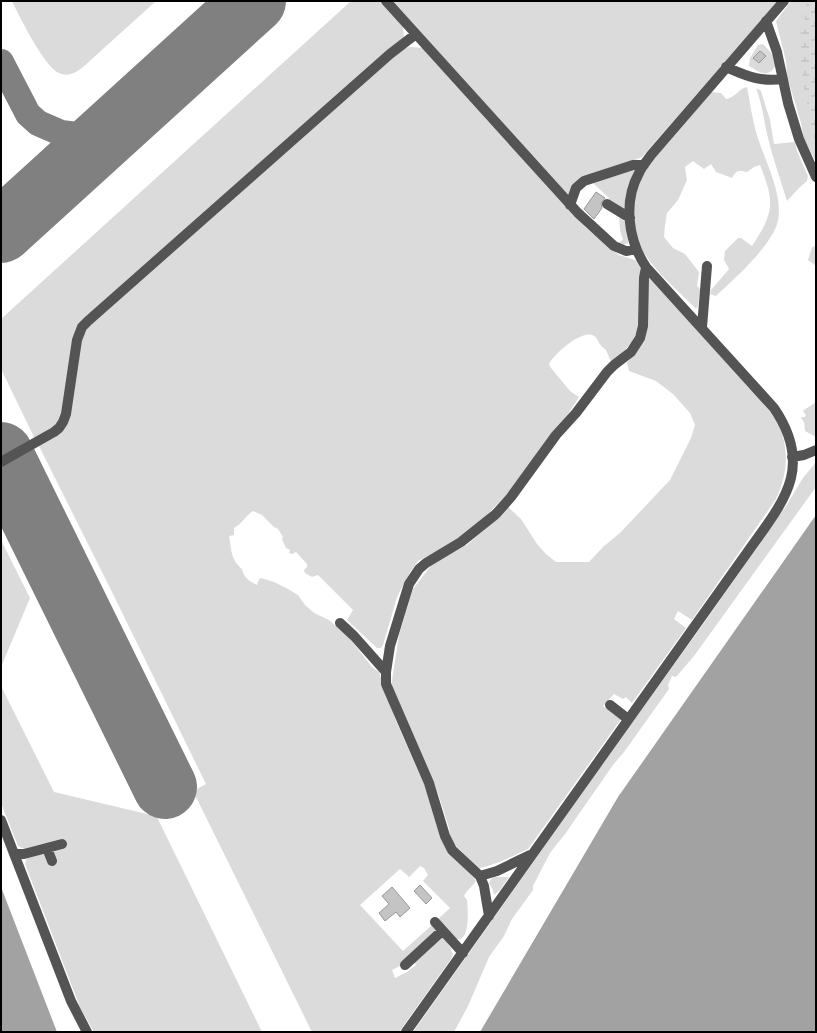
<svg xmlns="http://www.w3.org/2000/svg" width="817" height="1033" viewBox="0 0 817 1033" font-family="Mulish,sans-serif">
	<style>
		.grass { fill: #dbdbdb }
		.wetland { fill: url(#wetland-marsh) }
		.water { fill: #a2a2a2 }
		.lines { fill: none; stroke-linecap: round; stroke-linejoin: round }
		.taxiway { stroke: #808080; stroke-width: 26 }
		.runway { stroke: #808080; stroke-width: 64 }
		.building { fill: #c4c4c4; stroke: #989898 }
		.minor { stroke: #545454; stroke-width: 10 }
	</style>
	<defs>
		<pattern id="wetland-marsh" width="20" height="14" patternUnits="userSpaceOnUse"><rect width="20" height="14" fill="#dbdbdb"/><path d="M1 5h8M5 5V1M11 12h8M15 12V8" fill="none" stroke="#bababa"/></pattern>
	</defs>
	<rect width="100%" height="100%" fill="#fff"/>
	<path class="grass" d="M12,1H156L82,68C75,73 68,77 59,73C45,68 19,16 12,1Z
		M351,1H383L403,26L404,38L85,319L59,422L35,439L1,369V319Z
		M390,1H778L642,157L615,168L582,178L568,197Z
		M791,1H813L816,104V162L804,139L801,123L787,76L786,61L776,21Z
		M763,44L773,55L776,65C767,79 761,73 749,66L750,58L758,45Z
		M410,47L425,48L585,227L619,255L635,260L640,267L639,326C634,342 625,352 611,361C609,358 608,354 606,350C604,348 601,346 599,343C598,340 597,338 594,336C583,328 554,354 549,364L551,368L570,391L579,397L568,414L547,439L508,493L481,521L460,539L418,561L410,572L397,597L383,645L381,648H377L347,620L353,610L318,575L312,577L305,573L304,570L307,567V564L296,552L292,554L289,553L290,550L286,548L282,539L283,537L278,529L274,527L262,515L253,511C245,516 242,524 234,528V535L229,536C232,551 230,558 242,569C244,578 249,581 257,585L259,579L261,578L274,582L288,589L298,595L305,605L314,613L329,620L350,639L372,667L379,672L396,721L427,791L450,851L476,880C474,886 467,889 464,896L467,900C468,909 471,949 452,937C447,933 442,925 437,920L450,908L423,881L428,875L424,868L420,866L409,877L400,869L360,905L403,951L432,925L437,931L402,965L392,970L395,978L407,972L416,965L413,961L441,937L444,938L452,950L451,951L453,954L451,959L399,1032H312L193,791L206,784L110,588L38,444L56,433L82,332L402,49Z
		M747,87C750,102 752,118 756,132C764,160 787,199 776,227C766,251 735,278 716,296L710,294L711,290L729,269L724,260L725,251L738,238H741L752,246C774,213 775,202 760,165L754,167L747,172C739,170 736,170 732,178L716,172L711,164L704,169L693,161L685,167L687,180L678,200L667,213L665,225L664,237L673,248L685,254L699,272L697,286L700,289L698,306L696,309C679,291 658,275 644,253C631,232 631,199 642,177C648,164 659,153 668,143C682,126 697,109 711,92L721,93L726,99C735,98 738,89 747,87Z
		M756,88L761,91L770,120L774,144L795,142L797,151L808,176L807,181L799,188L787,201C781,181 774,162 769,142C764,124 763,106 756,88Z
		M635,169L627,192L624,210L609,200V198L594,184L593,181Z
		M619,216L625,222L628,243L623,245L618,243L623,240L620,230Z
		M816,246V266L808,260L812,247Z
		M648,277C679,311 711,344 741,378C756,395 776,412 782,434C789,457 786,478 776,499L692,620L678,611L674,619L686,628L632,703L626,697L623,699L614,694L603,706L621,719L528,849L502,861L485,867L479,868L465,855L451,841L449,828L438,793L391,687L399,635L413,589L433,563L467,545L493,522L508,507L521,519L537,544L546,554L556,562H589L603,547L621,532L670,480L691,438L695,425L690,413L673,394L656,381L629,371L627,363L644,341L647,325Z
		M816,402V437L805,431L804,422L801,418L802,417H805L806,415L803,411L804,410Z
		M816,462V487L694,656L676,677L672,676L668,685L669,689L624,752L613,765L565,834L550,853L533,886V890L512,919L504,936L489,957L468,1006L454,1032H413L631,724L704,623L786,506L803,478Z
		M1,540L30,598L1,667Z
		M1,686L54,792L147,814L157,817L262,1032H94L80,1007L25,864L27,857L51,850L24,849L18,846L1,803Z
		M495,877H509L500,890L494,895L493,890L489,883L492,878Z"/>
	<path class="wetland" d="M807,1H816V147L804,87L798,38V33C807,23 804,13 807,1Z"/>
	<path class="water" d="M816,515V1032H480L618,797Z
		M1,887L57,1032H1Z"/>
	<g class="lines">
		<path class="taxiway" d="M202,47L206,41L250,1
			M1,62L28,114L38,123L61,133L77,135L93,133L116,123L183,62L195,54
			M1,227L54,179L70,169"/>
		<path class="runway" d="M1,231L254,1
			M1,454L165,787"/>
	</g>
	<path class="building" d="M760,51L766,56L759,63L753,58Z
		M596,192L605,198L601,203L602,208L594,219L584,209Z
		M420,885L432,898L426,904L414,891Z
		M392,887L410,908L400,917L396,912L385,921L379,913L389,904L382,896Z"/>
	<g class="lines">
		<path class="minor" d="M386,1L578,213L614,246L626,251L636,249
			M766,21L777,52L788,103L799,139L816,177
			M726,67C747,76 759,82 783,79
			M607,204L630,218
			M570,205L576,188L584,181L633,165H644
			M702,327L707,266
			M792,457L804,455L816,450
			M1,462L54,432L59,428L63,422L66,414L77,340L82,327L88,321L390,54L416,34
			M340,623L354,636L386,672
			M610,705L628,719
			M1,820L71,1001L87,1032
			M47,848L52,861
			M14,854H24L62,844
			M480,876L497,871L530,855
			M489,916L484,886L480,876L452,850L445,836L429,783L386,684V672L390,646L409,584L419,569L426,563L461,542L496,514L511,497L556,435L576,413L607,372L614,365L631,352L640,338L643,326L644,278L646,267
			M435,922L463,953
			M405,965L442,931
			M406,1032L749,550C784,501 814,467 774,408L646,267C628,240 623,202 639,173C642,166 647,161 651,155L784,1"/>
	</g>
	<rect width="817" height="1033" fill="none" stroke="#000000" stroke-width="4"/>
</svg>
